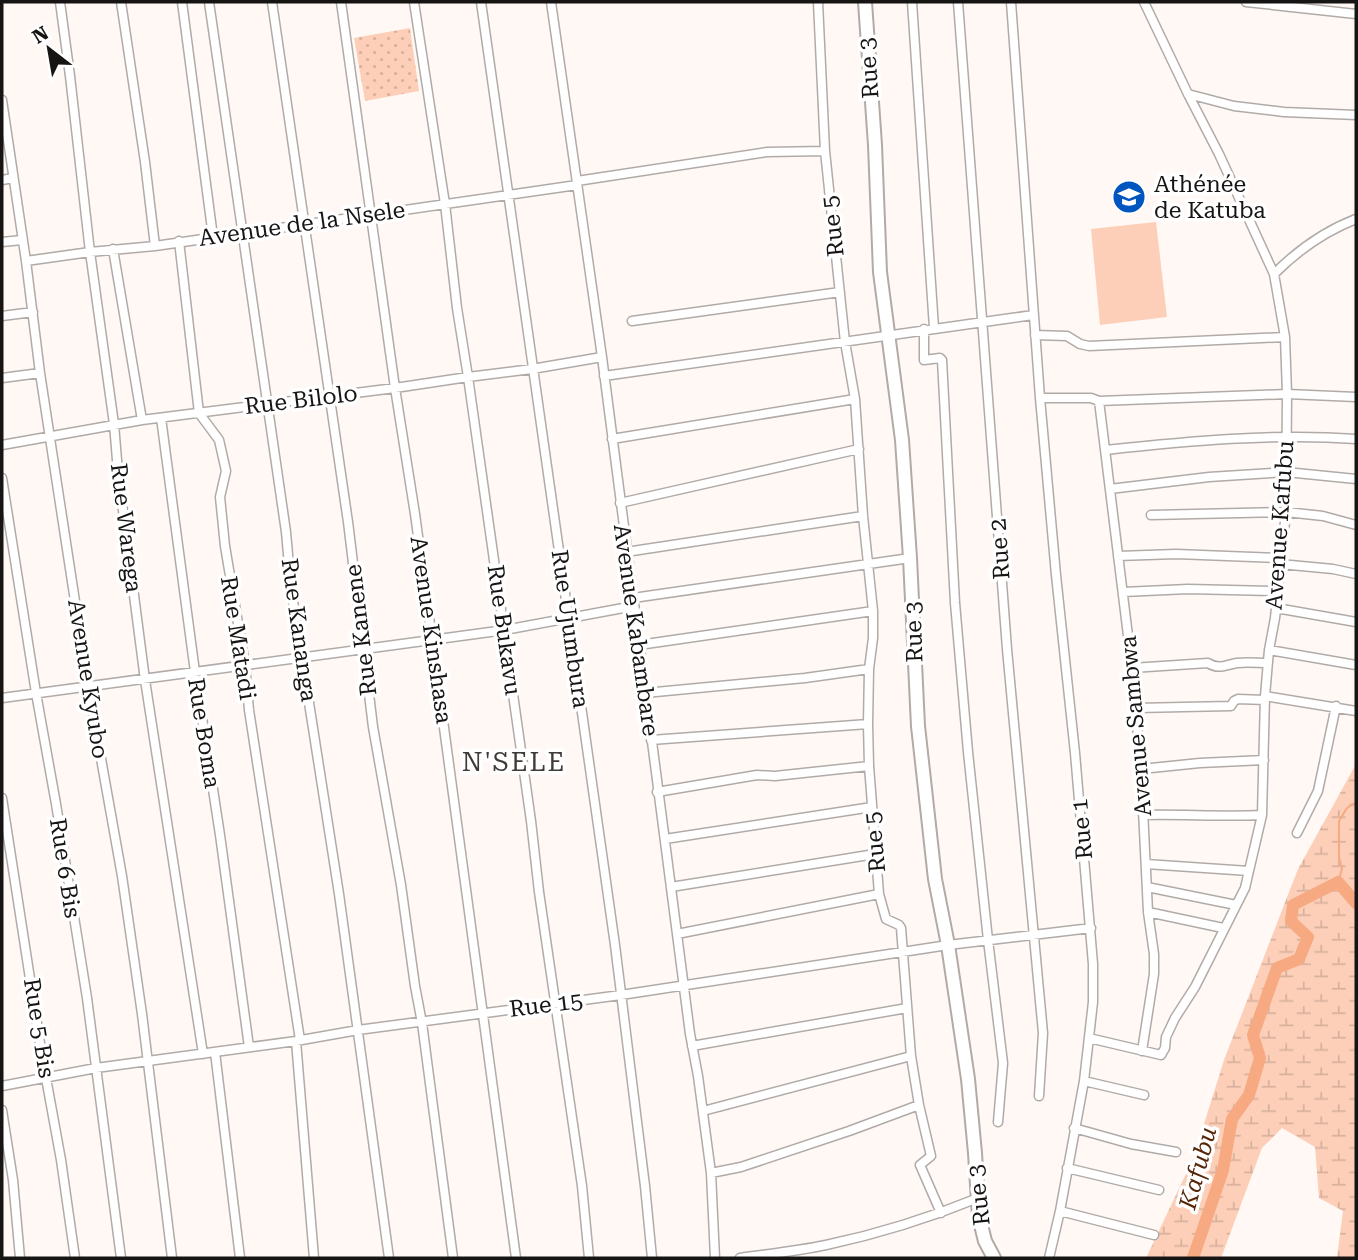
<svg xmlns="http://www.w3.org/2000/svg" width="1358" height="1260" viewBox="0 0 1358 1260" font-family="'Roboto Serif',serif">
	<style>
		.wetland { fill: url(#wetland-marsh) }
		.park { fill: url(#park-dots) }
		.garden { fill: #fdcfb8 }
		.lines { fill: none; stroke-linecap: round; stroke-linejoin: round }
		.stream { stroke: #f7aa82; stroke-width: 2 }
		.river { stroke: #f7aa82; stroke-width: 12 }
		.street-casing { stroke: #b1aba8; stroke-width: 11 }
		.secondary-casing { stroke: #b1aba8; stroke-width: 16 }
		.street { stroke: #fff; stroke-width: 8 }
		.secondary { stroke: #fff; stroke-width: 12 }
		.labels { text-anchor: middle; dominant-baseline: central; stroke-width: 7; stroke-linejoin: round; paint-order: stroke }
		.street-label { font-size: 23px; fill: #171514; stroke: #fff }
		.poi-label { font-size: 23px; fill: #171514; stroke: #fff; text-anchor: start }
		.water-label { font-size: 24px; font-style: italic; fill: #562608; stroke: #fff }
		.quarter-label { font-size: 26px; letter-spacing: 2px; fill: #403b38; stroke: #fff }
	</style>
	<defs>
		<pattern id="wetland-marsh" width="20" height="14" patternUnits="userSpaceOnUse" patternTransform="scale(1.75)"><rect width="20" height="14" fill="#fdcfb8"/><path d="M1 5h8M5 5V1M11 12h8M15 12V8" fill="none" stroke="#d8b19d"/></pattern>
		<pattern id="park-dots" width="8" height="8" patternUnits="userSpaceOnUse" patternTransform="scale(1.75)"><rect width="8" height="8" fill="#fdcfb8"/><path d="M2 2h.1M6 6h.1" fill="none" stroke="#d8b19d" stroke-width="1.8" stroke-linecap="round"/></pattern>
	</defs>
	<rect width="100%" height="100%" fill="#fff8f4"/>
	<path class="wetland" d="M1356,764V1258H1339L1337,1257L1343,1211L1319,1198L1315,1147L1282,1128L1262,1148L1221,1258H1146L1193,1159L1224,1060L1298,869Z"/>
	<path class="park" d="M410,28L419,91L365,101L354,38Z"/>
	<path class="garden" d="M1156,222L1167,317L1100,325L1091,229Z"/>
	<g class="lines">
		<path class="stream" d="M1338,882L1342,869L1339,857V821L1347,808L1356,802"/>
		<path class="river" d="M1193,1258L1223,1170L1232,1119L1249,1095L1260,1058L1253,1035L1277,968L1299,959L1308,937L1291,921L1293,905L1338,882L1356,903"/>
		<defs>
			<path id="street" d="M60,2L70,76L90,252L114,424L118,472L145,680L203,1054
				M121,2L145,162L155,246
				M182,2L213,237
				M209,2L286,532L291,588L339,894L389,1258
				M272,2L348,522L373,727L401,885L415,986L422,1023L453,1258
				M341,2L395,388L415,514L516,1258
				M414,2L445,204L457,308L468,377L531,821L539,892L582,1186L589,1258
				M481,2L615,945L645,1186L652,1258
				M551,2L602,357L690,1034L698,1076L711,1173L715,1258
				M818,2L825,151L845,342L855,399L863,516L873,611V638L869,669L868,724L869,766L879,894L886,919L899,925L901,928L911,1056L919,1105L931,1156L920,1165L941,1213
				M912,2L934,328
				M958,2L1007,649L1043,1033L1039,1096
				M1011,2L1040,398L1056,575L1075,753L1093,964V1002L1084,1081L1060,1211L1049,1258
				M1246,2L1356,14
				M1188,94L1234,106L1284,112L1356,115
				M2,100L26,261L40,373L88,686L122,876L142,1014L172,1258
				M2,180L13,178
				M577,181L767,152L825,151
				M179,241L199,413L219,440L226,471L220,497L225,546L245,665L249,710L300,1040
				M2,242L22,240
				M113,249L142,420
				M26,261L90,252L155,246L577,185
				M1274,274C1298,250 1325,231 1356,219
				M2,316L33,312
				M632,321L840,292
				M924,329V360L940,358L942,360L955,603L968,752L988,940L1003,1063L998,1122
				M1035,335L1067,336L1080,344L1089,346L1285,337
				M604,376L1033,315
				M2,378L40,373
				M1040,398H1091L1099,401L1287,394L1356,397
				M1099,401L1132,668L1141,769L1148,912L1154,954V974L1142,1051
				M161,418L195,672L220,835L249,1047
				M612,439L855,399
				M2,445L142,420L395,388L468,377L532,369L602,357
				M1106,450C1189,441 1273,433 1356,439
				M2,478L36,693L56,804L87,998L121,1258
				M1110,489L1209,477L1286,472L1356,479
				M620,503L859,449
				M1151,515L1286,512L1323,516L1356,525
				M626,552L863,516
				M1118,556L1176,554L1281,558
				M1280,564L1333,569L1356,574
				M1123,592L1188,589L1277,591
				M633,598L910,558
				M1276,608L1356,622
				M639,645L873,611
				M1269,650L1356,665
				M1132,668L1208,663C1219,670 1225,665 1237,663C1247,662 1258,663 1268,663
				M645,693L805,678L869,669
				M1265,696L1356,711
				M2,698L505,630L634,606
				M1136,708L1231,706L1234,701L1238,699L1265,700
				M651,740L868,724
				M1141,769L1200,763L1264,760
				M657,792L757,775L775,776L869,766
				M2,798L42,1056L61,1160L75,1258
				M1143,815C1183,814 1223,817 1262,815
				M1297,833L1318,791L1336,706
				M665,839L872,807
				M1146,864L1249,871
				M671,887L875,854
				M1147,887L1236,905
				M1148,912L1223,928
				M677,934L879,894
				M1089,1038L1161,1055L1165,1048L1166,1037L1175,1018L1195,987L1245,888L1262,815L1265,696L1269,650L1275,618L1286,512L1287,394L1285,337L1274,274L1219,154L1188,94L1144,2
				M296,1041L314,1258
				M692,1046L907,1008
				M215,1052L240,1258
				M1084,1081L1144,1095
				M2,1086L96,1068L296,1041L358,1030L621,995L948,945L1091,928
				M2,1110L13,1180L20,1258
				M703,1111L911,1056
				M1074,1128L1131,1144L1176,1152
				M1067,1168L1159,1190
				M711,1173L741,1167L849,1131L919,1105
				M1060,1211L1154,1235
				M740,1258C768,1254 798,1251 826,1245C878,1234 929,1218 978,1198"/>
			<path id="secondary" d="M865,2L875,145L880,272L902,440L910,558L918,726L935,879L948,945L968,1079L975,1153L979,1217L985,1241L994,1258"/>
		</defs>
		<use href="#street" class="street-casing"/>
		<use href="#secondary" class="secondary-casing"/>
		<use href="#street" class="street"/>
		<use href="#secondary" class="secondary"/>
	</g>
	<defs>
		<symbol id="school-disc" viewBox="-11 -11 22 22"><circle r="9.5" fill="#0155be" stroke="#fff"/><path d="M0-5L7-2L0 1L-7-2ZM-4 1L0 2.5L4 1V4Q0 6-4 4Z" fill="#fff"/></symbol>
	</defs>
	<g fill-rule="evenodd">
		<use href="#school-disc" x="1110" y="178" width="38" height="38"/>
	</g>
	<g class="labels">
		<g class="street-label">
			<text transform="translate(869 68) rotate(-94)">Rue 3</text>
			<text transform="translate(302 224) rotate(-8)">Avenue de la Nsele</text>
			<text transform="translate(833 226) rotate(-96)">Rue 5</text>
			<text transform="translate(301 400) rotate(-7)">Rue Bilolo</text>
			<text transform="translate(1280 525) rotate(-86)">Avenue Kafubu</text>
			<text transform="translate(126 528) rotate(83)">Rue Warega</text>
			<text transform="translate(1000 549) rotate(-94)">Rue 2</text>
			<text transform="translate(570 629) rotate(82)">Rue Ujumbura</text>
			<text transform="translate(299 630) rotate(82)">Rue Kananga</text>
			<text transform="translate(361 630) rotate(-97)">Rue Kanene</text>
			<text transform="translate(431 630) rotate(82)">Avenue Kinshasa</text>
			<text transform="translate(504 630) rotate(82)">Rue Bukavu</text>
			<text transform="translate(636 630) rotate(82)">Avenue Kabambare</text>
			<text transform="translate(914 632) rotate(-92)">Rue 3</text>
			<text transform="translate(238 638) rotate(81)">Rue Matadi</text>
			<text transform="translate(88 679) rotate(81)">Avenue Kyubo</text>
			<text transform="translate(1136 726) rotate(-95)">Avenue Sambwa</text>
			<text transform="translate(204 733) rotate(81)">Rue Boma</text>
			<text transform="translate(1082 829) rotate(-95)">Rue 1</text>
			<text transform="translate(875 842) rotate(-95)">Rue 5</text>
			<text transform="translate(65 868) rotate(81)">Rue 6 Bis</text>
			<text transform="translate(546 1005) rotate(-7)">Rue 15</text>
			<text transform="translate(39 1028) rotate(81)">Rue 5 Bis</text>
			<text transform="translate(979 1195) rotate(-96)">Rue 3</text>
		</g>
		<g class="poi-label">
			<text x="1154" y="184">Athénée<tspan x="1154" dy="26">de Katuba</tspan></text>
		</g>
		<g class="water-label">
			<text transform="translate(1198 1168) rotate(-75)">Kafubu</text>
		</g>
		<g class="quarter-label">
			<text x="514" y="762">N'SELE</text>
		</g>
	</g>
	<rect width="1358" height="1260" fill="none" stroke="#171514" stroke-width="7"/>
	<g transform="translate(49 49) rotate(329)" stroke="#ffffff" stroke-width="5" paint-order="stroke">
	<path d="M0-5L12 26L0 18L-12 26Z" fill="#171514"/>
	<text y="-10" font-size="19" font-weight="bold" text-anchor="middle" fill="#171514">N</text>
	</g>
</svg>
